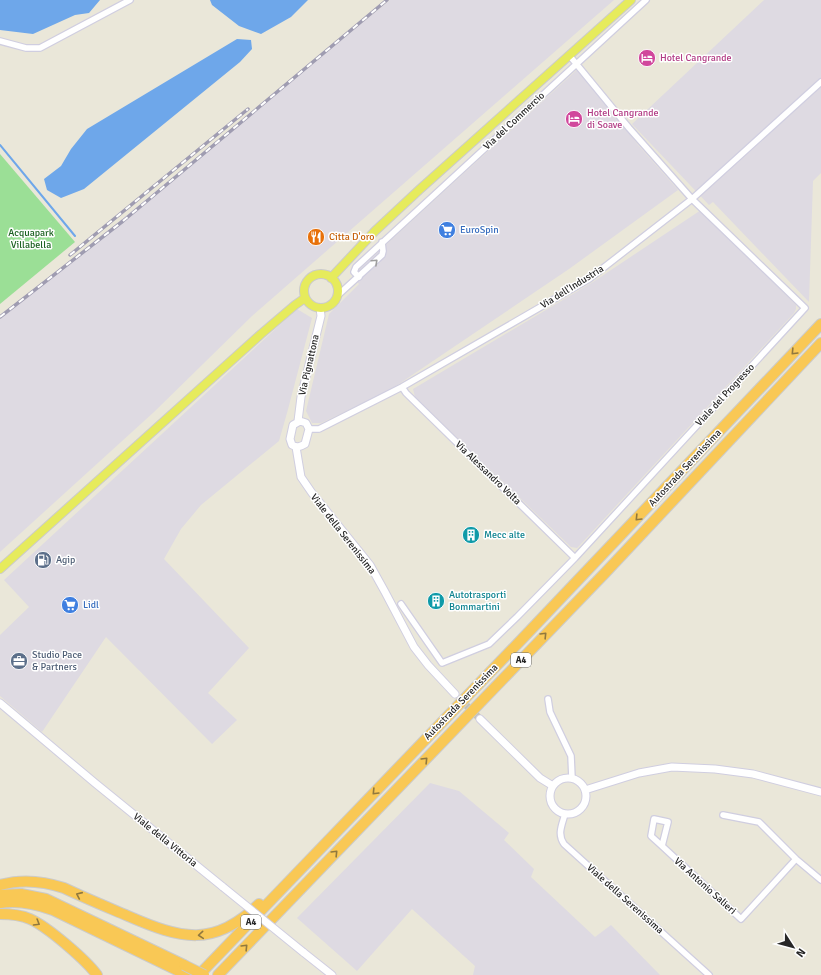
<svg xmlns="http://www.w3.org/2000/svg" width="821" height="975" viewBox="0 0 821 975" font-family="Signika,sans-serif">
	<style>
		.industrial { fill: #dedae2 }
		.green { fill: #9bdf96 }
		.water { fill: #6ea7ea }
		.lines { fill: none; stroke-linecap: round; stroke-linejoin: round }
		.stream { stroke: #6ea7ea; stroke-width: 2 }
		.secondary-tunnel { stroke: #c3c1b5; stroke-width: 7; stroke-dasharray: 7 3.5; stroke-linecap: butt }
		.street-casing { stroke: #d0cee0; stroke-width: 8 }
		.secondary-casing { stroke: #d0cee0; stroke-width: 9 }
		.primary-casing { stroke: #cbcbcb; stroke-width: 10 }
		.highway-casing { stroke: #cbcbcb; stroke-width: 12 }
		.street { stroke: #fff; stroke-width: 5.5 }
		.secondary { stroke: #fff; stroke-width: 7 }
		.primary { stroke: #e6eb5c; stroke-width: 8 }
		.highway { stroke: #f9c855; stroke-width: 10 }
		.rail-casing { stroke: #9f9cb1; stroke-width: 3.5 }
		.rail { stroke: #fff; stroke-width: 2; stroke-dasharray: 6; stroke-linecap: butt }
		.secondary-bridge-casing { stroke: #d0cee0; stroke-width: 9; stroke-linecap: butt }
		.highway-bridge-casing { stroke: #cbcbcb; stroke-width: 12; stroke-linecap: butt }
		.secondary-bridge { stroke: #fff; stroke-width: 7 }
		.highway-bridge { stroke: #f9c855; stroke-width: 10 }
		.oneway { stroke: #9e9e9e }
		.oneway2 { stroke: #90783e }
		.labels { text-anchor: middle; dominant-baseline: central; stroke-width: 3; stroke-linejoin: round; paint-order: stroke }
		.shield { fill: #fff; stroke: #686868; stroke-width: 1 }
		.shield-label { font-size: 9px; font-weight: bold; fill: #272727 }
		.hotel-label { font-size: 10px; fill: #b23c85; stroke: #fff; text-anchor: start }
		.street-label { font-size: 10px; fill: #272727; stroke: #fff }
		.shop-label { font-size: 10px; fill: #366cbe; stroke: #fff; text-anchor: start }
		.park-label { font-size: 10px; fill: #1b6120; stroke: #fff }
		.food-label { font-size: 10px; fill: #c56008; stroke: #fff; text-anchor: start }
		.culture-label { font-size: 10px; fill: #0d838f; stroke: #fff; text-anchor: start }
		.service-label { font-size: 10px; fill: #4e5e75; stroke: #fff; text-anchor: start }
	</style>
	<rect width="100%" height="100%" fill="#eae7d9"/>
	<path class="industrial" d="M390,0H614L252,316L154,412L0,552V319Z
		M764,0H821V173L813,181L809,302L713,202L709,205L632,124Z
		M579,68L638,145L678,190L569,269L390,390L321,423H312L306,411L329,314L359,284L352,276Z
		M701,210L796,305V309L794,313L580,545L577,548L571,547L415,397L413,389L593,282Z
		M297,309L312,318L287,413L279,441L201,505L181,529L164,559L249,648L208,693L237,720L212,744L106,637L42,732L0,696V635L29,607L4,580Z
		M430,783L459,791L509,833L504,840L534,869L531,877L595,937L611,925L660,975H473L475,966L412,909L357,971L297,918Z"/>
	<path class="green" d="M0,154L75,242L0,304Z"/>
	<path class="water" d="M0,0H100L89,13L75,15L33,34L0,30Z
		M210,0H308L291,17L261,34L239,26L212,5Z
		M237,39L251,40L252,49L240,62L84,189L61,198L47,190L44,179L61,166L71,149L87,129Z"/>
	<g class="lines">
		<path class="stream" d="M0,145L75,236"/>
		<path class="secondary-tunnel" d="M459,698L480,719"/>
		<defs>
			<path id="street" d="M0,41L26,48H40L130,0
				M359,277L354,272L356,267L646,0
				M337,296L382,255L383,251L382,242
				M402,387L406,393L575,558
				M309,429H319L402,387L589,279L692,199L821,82
				M401,604L442,663L489,644L517,617L575,558L805,308L692,199L629,128L569,55
				M548,699L550,712L571,756L572,778
				M565,814C562,825 557,834 564,844L709,975
				M723,815L759,822L796,859L821,880
				M662,846L651,836L654,819L668,822L662,846L741,919L796,859"/>
			<path id="secondary" d="M298,421L301,397L321,316L320,308
				M300,421L306,423L309,429L305,444C300,447 297,448 292,445L290,439L293,425Z
				M296,447L301,477L312,493L370,565L385,592L414,647L428,665L455,694
				M0,703L95,783L223,887
				M480,719L540,778L553,786
				M550 796a18 18 0 1 1 36 0a18 18 0 1 1-36 0Z
				M585,790L639,773L672,767L715,769L753,774L821,792
				M303,952L332,975"/>
			<path id="primary" d="M304 291a17 17 0 1 1 34 0a17 17 0 1 1-34 0Z
				M331,278L375,231L419,190L631,0
				M0,569L261,334L295,305L305,298"/>
			<path id="highway" d="M0,885C21,879 43,881 64,888C85,898 107,907 128,916C181,939 214,948 259,904
				M0,895L21,894L46,899L184,965
				M0,903C18,900 36,904 53,910L187,975
				M0,914C11,914 21,915 30,919C48,927 86,960 97,975
				M199,975L523,638L821,324
				M218,975L605,573L821,343"/>
		</defs>
		<use href="#street" class="street-casing"/>
		<use href="#secondary" class="secondary-casing"/>
		<use href="#primary" class="primary-casing"/>
		<use href="#highway" class="highway-casing"/>
		<use href="#street" class="street"/>
		<use href="#secondary" class="secondary"/>
		<use href="#primary" class="primary"/>
		<use href="#highway" class="highway"/>
		<defs>
			<path id="rail" d="M70,255L248,109
				M0,317L123,221L387,0"/>
		</defs>
		<use href="#rail" class="rail-casing"/>
		<use href="#rail" class="rail"/>
		<defs>
			<path id="secondary-bridge" d="M223,887L303,952"/>
			<path id="highway-bridge" d="M184,965L204,975"/>
		</defs>
		<use href="#secondary-bridge" class="secondary-bridge-casing"/>
		<use href="#highway-bridge" class="highway-bridge-casing"/>
		<use href="#secondary-bridge" class="secondary-bridge"/>
		<use href="#highway-bridge" class="highway-bridge"/>
	</g>
	<defs><path id="oneway-chevron" d="M-2-3.5L2.5 0L-2 3.5" fill="none" stroke-width="1.6" stroke-linecap="round" stroke-linejoin="round"/></defs>
	<use class="oneway" href="#oneway-chevron" transform="translate(375 262) rotate(-43)"/>
	<g class="oneway2">
		<use href="#oneway-chevron" transform="translate(794 352) rotate(134)"/>
		<use href="#oneway-chevron" transform="translate(638 518) rotate(134)"/>
		<use href="#oneway-chevron" transform="translate(544 635) rotate(-46)"/>
		<use href="#oneway-chevron" transform="translate(425 760) rotate(-46)"/>
		<use href="#oneway-chevron" transform="translate(375 792) rotate(134)"/>
		<use href="#oneway-chevron" transform="translate(335 853) rotate(-46)"/>
		<use href="#oneway-chevron" transform="translate(79 895) rotate(-156)"/>
		<use href="#oneway-chevron" transform="translate(37 923) rotate(31)"/>
		<use href="#oneway-chevron" transform="translate(201 935) rotate(175)"/>
		<use href="#oneway-chevron" transform="translate(245 947) rotate(-46)"/>
	</g>
	<defs>
		<symbol id="hotel-disc" viewBox="-11 -11 22 22"><circle r="9.5" fill="#d1479c" stroke="#fff"/><path d="M-6-4.5h1.5V1H6V5H4.5V3h-9V5H-6ZM-4 0a1.8 1.8 0 1 1 3.6 0ZM.5 0V-2.5h3Q6-2.5 6 0Z" fill="#fff"/></symbol>
		<symbol id="supermarket-disc" viewBox="-11 -11 22 22"><circle r="9.5" fill="#3f7fe0" stroke="#fff"/><path d="M-6-5.5h2.5l.6 2H6L4.5 2H-2.5L-4.4-4H-6ZM-1.5 3.2a1.3 1.3 0 1 0 .1 0ZM3 3.2a1.3 1.3 0 1 0 .1 0Z" fill="#fff"/></symbol>
		<symbol id="restaurant-disc" viewBox="-11 -11 22 22"><circle r="9.5" fill="#e8710a" stroke="#fff"/><path d="M-5-6h1v4h1v-4h1v4h1v-4h1v5L-1.5 .5V6h-2V.5L-5-1ZM5-6V6H3V1.5H1.5Q1.5-4 5-6Z" fill="#fff"/></symbol>
		<symbol id="building-disc" viewBox="-11 -11 22 22"><circle r="9.5" fill="#0f9aa8" stroke="#fff"/><path d="M-4-6H4V6H1V3H-1V6H-4ZM-2.5-4.3h1.7v1.8h-1.7ZM.8-4.3h1.7v1.8H.8ZM-2.5-1h1.7V.8h-1.7ZM.8-1h1.7V.8H.8Z" fill="#fff"/></symbol>
		<symbol id="fuel-disc" viewBox="-11 -11 22 22"><circle r="9.5" fill="#5c6f8a" stroke="#fff"/><path d="M-5.5-6h7V0h2V4h1.3V-2.5L3-4.5l.8-.8L6-3V5H2.5V1h-1V6h-7ZM-4.2-4.7v3.2H.2V-4.7Z" fill="#fff"/></symbol>
		<symbol id="office-disc" viewBox="-11 -11 22 22"><circle r="9.5" fill="#5c6f8a" stroke="#fff"/><path d="M-6-3h4V-5.5h4V-3h4V5H-6ZM-1-4.5V-3h2v-1.5ZM-6 0V1H6V0Z" fill="#fff"/></symbol>
	</defs>
	<g fill-rule="evenodd">
		<use href="#hotel-disc" x="637" y="48" width="20" height="20"/>
		<use href="#hotel-disc" x="564" y="109" width="20" height="20"/>
		<use href="#supermarket-disc" x="437" y="220" width="20" height="20"/>
		<use href="#restaurant-disc" x="306" y="227" width="20" height="20"/>
		<use href="#building-disc" x="461" y="525" width="20" height="20"/>
		<use href="#fuel-disc" x="33" y="550" width="20" height="20"/>
		<use href="#building-disc" x="426" y="591" width="20" height="20"/>
		<use href="#supermarket-disc" x="60" y="595" width="20" height="20"/>
		<use href="#office-disc" x="9" y="651" width="20" height="20"/>
	</g>
	<g class="labels">
		<g class="shield">
			<rect x="511" y="653" width="20" height="14" rx="3"/>
			<rect x="241" y="915" width="20" height="14" rx="3"/>
		</g>
		<g class="shield-label">
			<text x="521" y="660">A4</text>
			<text x="251" y="922">A4</text>
		</g>
		<g class="hotel-label">
			<text x="660" y="58">Hotel Cangrande</text>
			<text x="587" y="113">Hotel Cangrande<tspan x="587" dy="12">di Soave</tspan></text>
		</g>
		<g class="street-label">
			<text transform="translate(514 121) rotate(-43)">Via del Commercio</text>
			<text transform="translate(572 287) rotate(-32)">Via dell'Industria</text>
			<text transform="translate(309 365) rotate(-77)">Via Pignattona</text>
			<text transform="translate(725 395) rotate(-47)">Viale del Progresso</text>
			<text transform="translate(685 468) rotate(-47)">Autostrada Serenissima</text>
			<text transform="translate(488 473) rotate(44)">Via Alessandro Volta</text>
			<text transform="translate(343 534) rotate(52)">Viale della Serenissima</text>
			<text transform="translate(461 702) rotate(-46)">Autostrada Serenissima</text>
			<text transform="translate(165 840) rotate(39)">Viale della Vittoria</text>
			<text transform="translate(705 886) rotate(42)">Via Antonio Salieri</text>
			<text transform="translate(625 899) rotate(42)">Viale della Serenissima</text>
		</g>
		<g class="shop-label">
			<text x="460" y="230">EuroSpin</text>
			<text x="83" y="605">Lidl</text>
		</g>
		<g class="park-label">
			<text x="31" y="233">Acquapark<tspan x="31" dy="12">Villabella</tspan></text>
		</g>
		<g class="food-label">
			<text x="329" y="237">Citta D'oro</text>
		</g>
		<g class="culture-label">
			<text x="484" y="535">Mecc alte</text>
			<text x="449" y="595">Autotrasporti<tspan x="449" dy="12">Bommartini</tspan></text>
		</g>
		<g class="service-label">
			<text x="56" y="560">Agip</text>
			<text x="32" y="655">Studio Pace<tspan x="32" dy="12">&amp; Partners</tspan></text>
		</g>
	</g>
	<g transform="translate(793 947) rotate(126)" stroke="#ffffff" stroke-width="3" paint-order="stroke">
	<path d="M0-3L7 15L0 10L-7 15Z" fill="#272727"/>
	<text y="-6" font-size="11" font-weight="bold" text-anchor="middle" fill="#272727">N</text>
	</g>
</svg>
